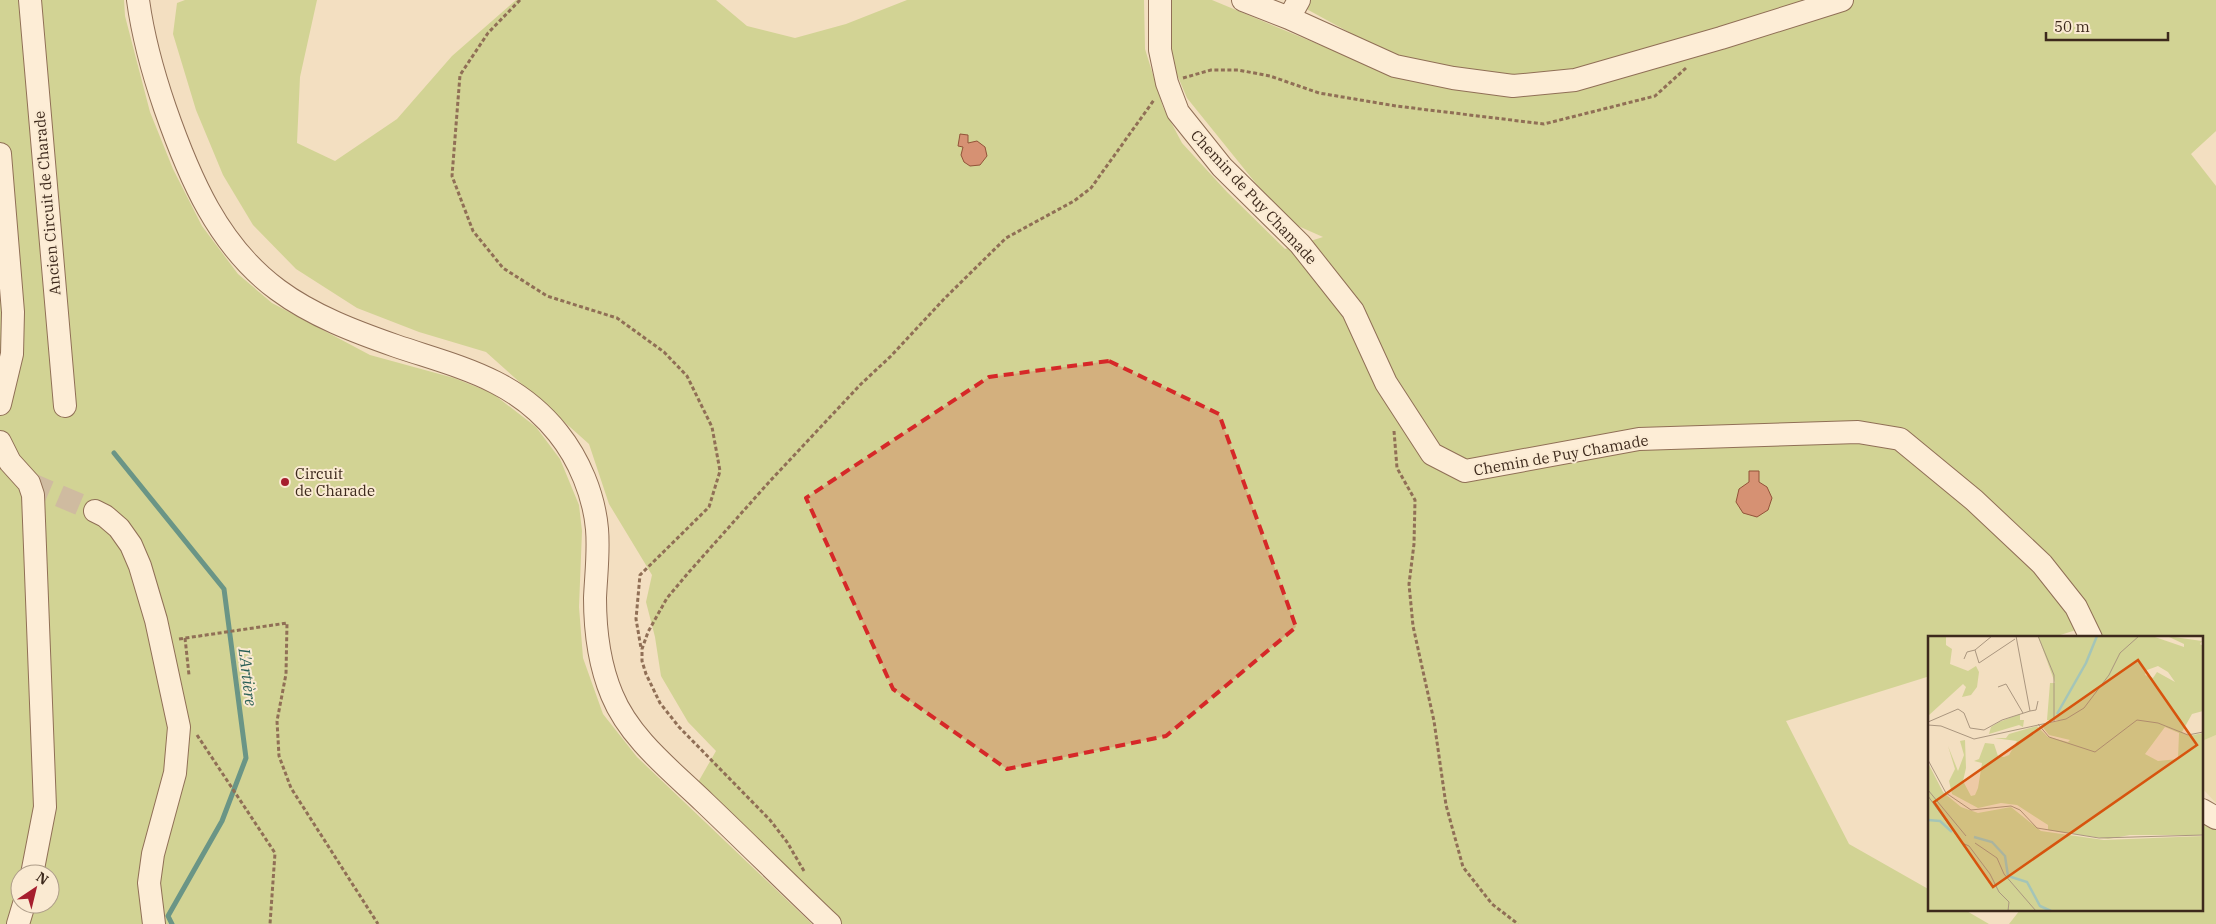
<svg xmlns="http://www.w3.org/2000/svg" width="2216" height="924" viewBox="0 0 2216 924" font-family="'IBM Plex Serif',serif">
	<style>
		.farmland { fill: #eadaae }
		.green { fill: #d2d394; fill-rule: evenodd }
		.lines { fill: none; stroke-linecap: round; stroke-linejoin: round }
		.stream { stroke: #6a9586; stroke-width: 5 }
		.building { fill: #d69173; stroke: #925339 }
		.minor-tunnel { stroke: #cfbba0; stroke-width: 22; stroke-dasharray: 22 11; stroke-linecap: butt }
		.minor-casing { stroke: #906f56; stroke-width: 24 }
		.path { stroke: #906f56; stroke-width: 3; stroke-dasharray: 4 2.5; stroke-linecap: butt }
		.minor { stroke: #fdedd6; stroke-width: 22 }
		.marked { fill: #d62828; fill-opacity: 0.2; stroke: #d62828; stroke-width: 4; stroke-dasharray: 10 6; stroke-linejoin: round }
		.poi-dot { fill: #a61e2e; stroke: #faead2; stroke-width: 2 }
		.labels { text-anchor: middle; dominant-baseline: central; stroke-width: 4; stroke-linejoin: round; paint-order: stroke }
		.street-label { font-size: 15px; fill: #3d291c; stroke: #faead2 }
		.poi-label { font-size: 15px; fill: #3d291c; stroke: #faead2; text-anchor: start }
		.water-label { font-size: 16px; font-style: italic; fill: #2a5f56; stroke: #faead2 }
		.inset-river { fill: none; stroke: #a4c5b8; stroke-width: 2.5 }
		.inset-road { fill: none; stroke: #aa967f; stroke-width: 1 }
		.view { fill: #d7540e; fill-opacity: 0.15; stroke: #d7540e; stroke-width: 2.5 }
		.inset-edge { fill: none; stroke: #3d291c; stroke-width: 2.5 }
	</style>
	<rect width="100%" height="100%" fill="#f3dfc1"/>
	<path class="farmland" d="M2216,735V803L2202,788V741Z"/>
	<path class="green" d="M0,0H124L125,16L150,112L173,169L202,226L238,274L272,303L370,355L454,378L492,393L536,427L560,459L579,505L582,531L579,607L583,658L603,714L637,757L812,924H0ZM20,874H50V904H20Z
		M185,0H317L300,77L297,143L335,161L397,119L452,56L516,0H716L747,26L795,38L846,24L907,0H1144L1145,49L1163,107L1182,143L1227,192L1285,249L1323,237L1296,225L1258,186L1187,98L1173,65L1169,25L1170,0H1212L1349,57L1356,36L1290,0H2216V131L2191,154L2216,186V735L2202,741V638H2082L2076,630L2051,638H1930V676L1786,721L1849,844L1930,890V910H1965L1989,924H834L693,791L716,751L688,722L661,676L655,637L646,602L652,575L609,504L589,444L486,352L419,332L357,308L296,269L253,225L223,175L196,110L173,34L177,3Z
		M2202,822L2216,829V924H2009L2020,910H2202Z"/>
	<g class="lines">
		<path class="stream" d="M114,453L224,589L246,758L222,821L168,916L172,924"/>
	</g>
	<path class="building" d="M960,134L968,135V143L977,141L985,147L987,156L980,165L970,166L964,162L961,155L963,147L958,146Z
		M1749,471H1759V482L1767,487L1772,498L1768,510L1757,517L1743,513L1736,502L1739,489L1749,482Z"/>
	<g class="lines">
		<path class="minor-tunnel" d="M29,483L95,511"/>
		<defs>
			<path id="minor" d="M30,0L65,406
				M138,0C143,37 153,73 165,108C189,177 218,246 278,290C313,316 356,332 396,346C458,367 514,378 558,433C579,459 594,495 597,529C599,552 596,575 595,598C595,631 599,664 612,695C630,739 672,771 705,803C747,843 788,884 830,924
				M1160,0V50L1167,83L1178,112L1222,167L1300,244L1353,311L1386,383L1432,454L1465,471L1639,439L1858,432L1900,439L1974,500L2042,564L2076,607L2091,638
				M1243,0L1289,18L1395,66L1453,78L1513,86L1575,80L1721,38L1842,0
				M1289,18L1299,0
				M0,154L13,312L12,354L0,404
				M0,442L10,462L29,483L33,495L45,807L32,874
				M95,511L105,516L119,528L131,545L140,566L156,620L179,727L175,773L153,854L149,883L154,924
				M2202,810L2216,818
				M18,924L24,904"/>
		</defs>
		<use href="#minor" class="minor-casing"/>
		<path class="path" d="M520,0L488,33L460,75L452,176L473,231L503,268L547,296L617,318L664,352L687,376L712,427L720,471L709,507L640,575L636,619L641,648
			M1183,78L1211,70H1238L1270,76L1319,93L1396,106L1544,124L1655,96L1686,68
			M1394,431L1397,468L1415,500L1414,544L1409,584L1413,626L1434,721L1446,805L1463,867L1492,904L1518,924
			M185,638L189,675
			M179,639L287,623L286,674L277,721L279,756L291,788L378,924
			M197,735L275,853L270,924
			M804,871L787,842L770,820L679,727L660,703L646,674L642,661V649L648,632L667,598L689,572L770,481L861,384L891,356L945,298L1006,238L1074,201L1091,188L1154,100"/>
		<use href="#minor" class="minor"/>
	</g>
	<path class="marked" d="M1109,361L1219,414L1296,627L1166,736L1007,769L893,689L806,498L989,377Z"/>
	<circle class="poi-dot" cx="285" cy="482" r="5"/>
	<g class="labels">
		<g class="street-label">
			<text transform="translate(1254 197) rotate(47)">Chemin de Puy Chamade</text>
			<text transform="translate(47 203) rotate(-95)">Ancien Circuit de Charade</text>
			<text transform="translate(1561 455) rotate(-10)">Chemin de Puy Chamade</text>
		</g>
		<g class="poi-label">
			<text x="295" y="473">Circuit<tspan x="295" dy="17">de Charade</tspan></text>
		</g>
		<g class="water-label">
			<text transform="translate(248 677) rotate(83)">L'Artière</text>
		</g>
	</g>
	<g transform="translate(1928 636)">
		<rect width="275" height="275" fill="#f3dfc1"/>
		<path d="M0,0H18V9L24,13L22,28L40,35L48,30L51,36L49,51L43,59L34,61L38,51L35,48L0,80ZM110,0H224L256,11V8L239,0L274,5L272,8L275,10V75L264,78L254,96L261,100L275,97V199H202L180,203L120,194V189L89,169L73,167L50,172L24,158L21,145L27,133L20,110L30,135L36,119L32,105L37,104L38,132L35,145L43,160L47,159L50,152L54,127L46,125L51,123L57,107L66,108L70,120L76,121L81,119L89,105L66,102H78L81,98L109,90L120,101L140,106L142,104L121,99L113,89L134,84H119L122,47H127ZM230,30L240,36L247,46L229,36L225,42L217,39L219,34ZM237,91L251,97L250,123L230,125L217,118ZM92,78V84H96L95,91L91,89L61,98L63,91L71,86ZM0,127L15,156L33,171L50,177L83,171L113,195L176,204L275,200V275H0Z" fill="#d2d394" fill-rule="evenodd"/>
		<path class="inset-river" d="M129,78L158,27L169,0M0,184L12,185L24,196M46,201L64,206L77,220L80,240L99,246L112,270L123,275"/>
		<path class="inset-road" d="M64,0L47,14L51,27L87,3M110,0L126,39V85M36,23L39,16L47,14M70,51L78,48L95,77M102,75L108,74L110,65M0,86L30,73L36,77L42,92L56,94L74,84L102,75L88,0M110,88L121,101L167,116L209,84L230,87L260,99L275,96M0,89L13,90L46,103L138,83L156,72L181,39L192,17L211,0M0,124L18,157L43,174L83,170L92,174L109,192L171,202L275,199M0,154L38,200M0,160L34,207L41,210L62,238L71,256L81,266L80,275M47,207L69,222L76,238L108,275"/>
		<path class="view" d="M210,24L269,109L65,251L6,166Z"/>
		<rect width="275" height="275" class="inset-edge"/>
	</g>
	<g transform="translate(35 889) rotate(35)"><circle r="24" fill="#faead2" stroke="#ae9d89"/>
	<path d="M0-4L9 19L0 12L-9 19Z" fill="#a61e2e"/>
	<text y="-8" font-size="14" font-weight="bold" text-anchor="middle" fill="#3d291c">N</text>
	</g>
	<path d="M2046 32v8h122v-8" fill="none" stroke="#3d291c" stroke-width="2.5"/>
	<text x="2054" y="32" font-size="15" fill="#3d291c" stroke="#faead2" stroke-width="4" paint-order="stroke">50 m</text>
</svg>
